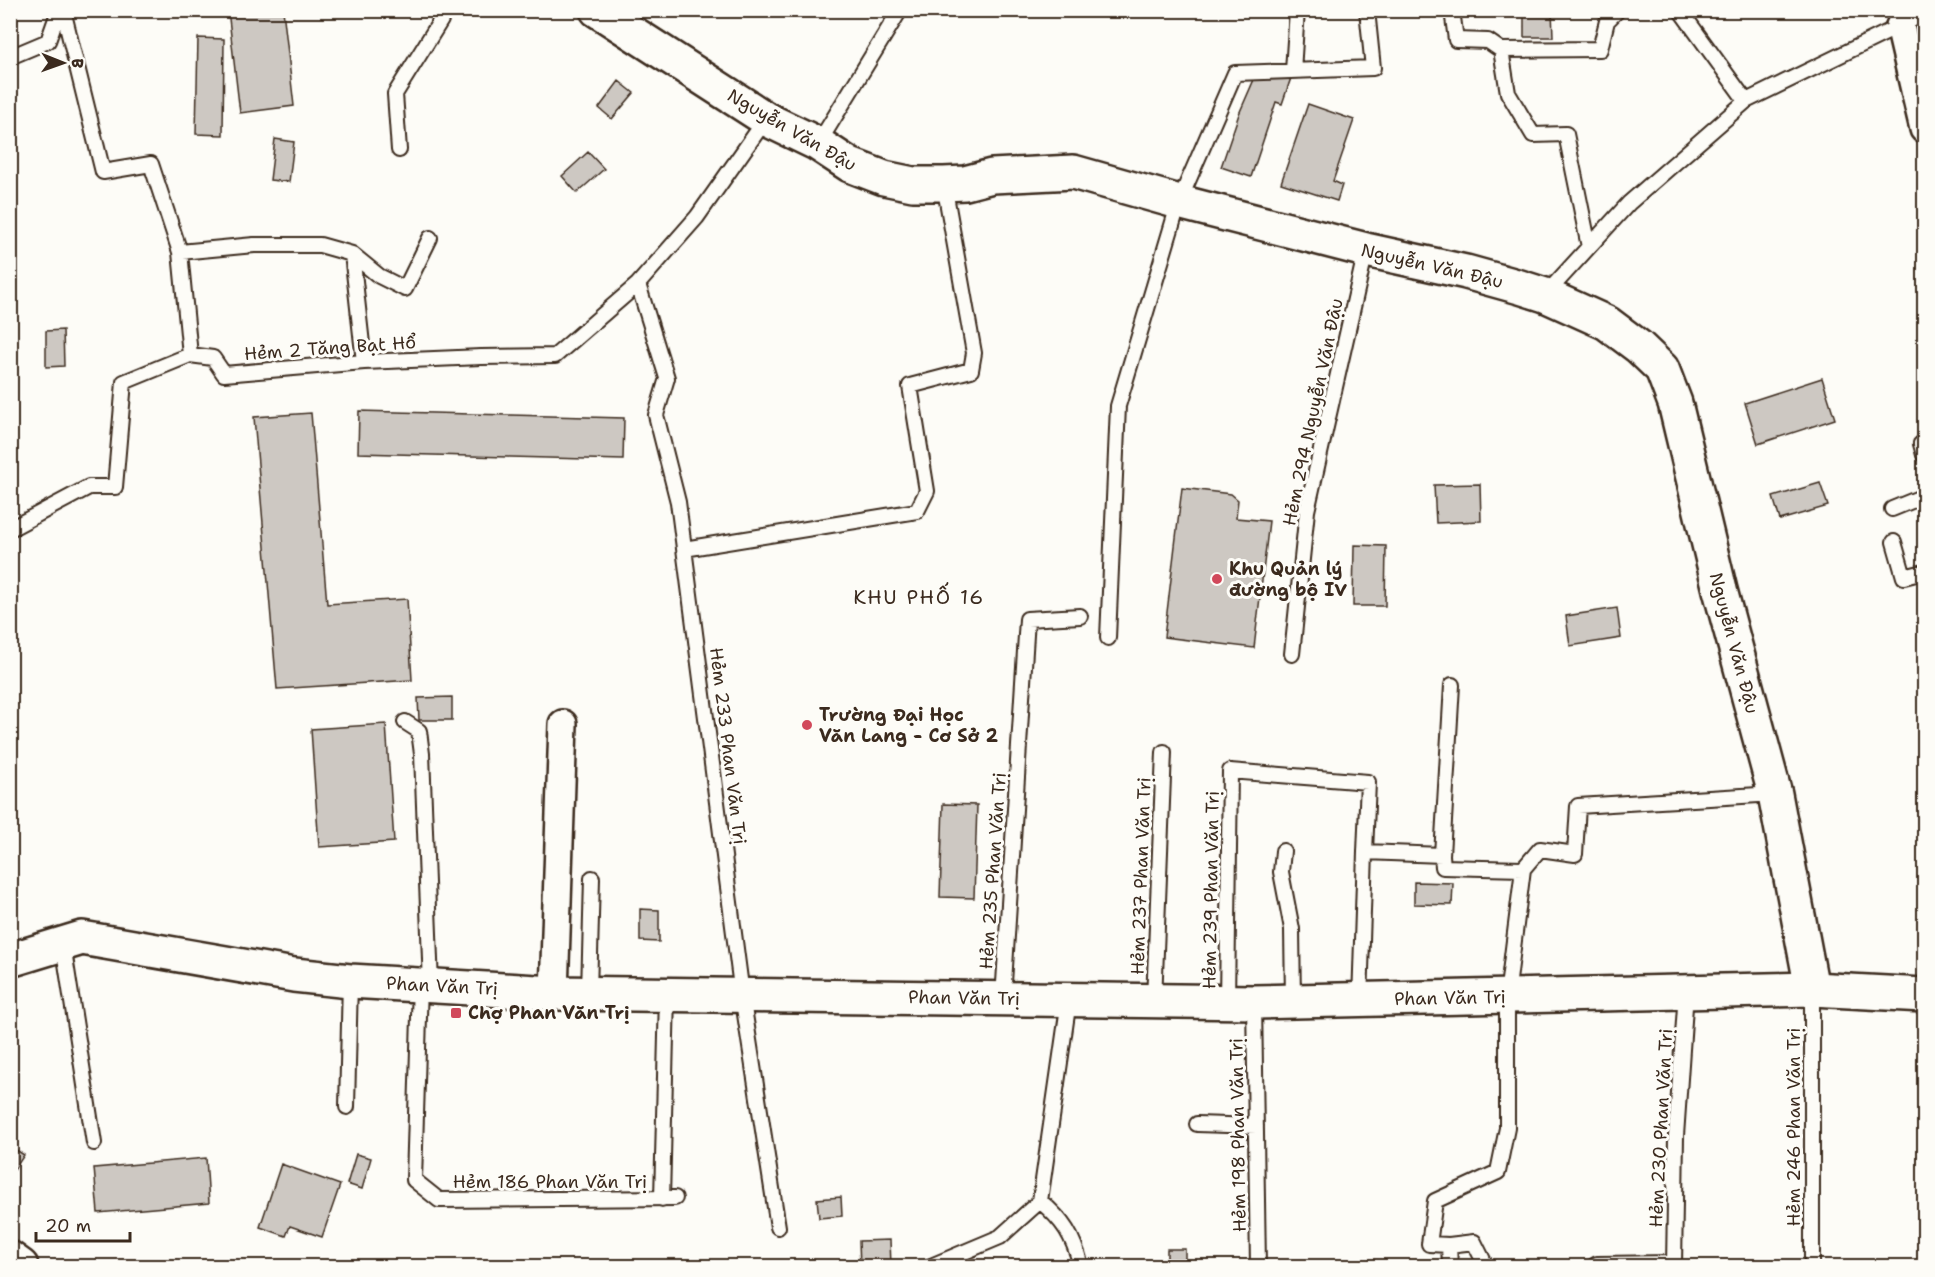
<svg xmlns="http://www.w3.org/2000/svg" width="1935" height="1277" viewBox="0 0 1935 1277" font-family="'Shantell Sans',sans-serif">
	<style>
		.building { fill: #cdc8c2; stroke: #3b2a1e; stroke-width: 1.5 }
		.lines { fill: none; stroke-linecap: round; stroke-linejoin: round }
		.service-casing { stroke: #3b2a1e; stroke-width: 18 }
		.minor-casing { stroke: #3b2a1e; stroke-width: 32 }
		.tertiary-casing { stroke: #3b2a1e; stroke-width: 38 }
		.secondary-casing { stroke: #3b2a1e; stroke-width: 38 }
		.service { stroke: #fdfcf7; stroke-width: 14 }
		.minor { stroke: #fdfcf7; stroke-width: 27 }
		.tertiary { stroke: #fdfcf7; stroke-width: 33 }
		.secondary { stroke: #fdfcf7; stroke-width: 33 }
		.poi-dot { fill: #d1495b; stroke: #fdfcf7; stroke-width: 2 }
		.labels { text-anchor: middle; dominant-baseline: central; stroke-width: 6; stroke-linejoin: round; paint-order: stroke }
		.street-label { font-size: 18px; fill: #3b2a1e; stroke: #fdfcf7 }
		.poi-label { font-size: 18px; font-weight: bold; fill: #3b2a1e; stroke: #fdfcf7; text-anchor: start }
		.neighbourhood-label { font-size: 20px; letter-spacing: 1.5px; fill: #3b2a1e; stroke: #fdfcf7 }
	</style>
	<rect width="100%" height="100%" fill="#fdfcf7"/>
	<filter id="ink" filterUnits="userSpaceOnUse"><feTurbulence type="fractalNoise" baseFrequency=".0167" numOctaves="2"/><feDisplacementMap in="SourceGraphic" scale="12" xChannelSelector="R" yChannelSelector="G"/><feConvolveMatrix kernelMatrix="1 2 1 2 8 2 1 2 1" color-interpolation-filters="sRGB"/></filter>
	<g filter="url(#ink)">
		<path class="building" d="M228,10H283L294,106L240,113Z
			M1524,10H1552L1553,37H1524Z
			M198,38L224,39L223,135L196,134Z
			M1256,75H1292L1282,104L1276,102L1251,177L1221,167L1239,114Z
			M619,81L634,93L612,119L599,108Z
			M1308,104L1354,120L1333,181L1342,185L1337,201L1281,183Z
			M275,139L294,142L289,182L270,180Z
			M588,152L604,169L577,193L562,176Z
			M63,330L64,366L46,367V331Z
			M1822,378L1835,419L1758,444L1745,403Z
			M359,411L624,418L623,460L358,453Z
			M311,413L327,604L407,599L412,680L277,689L254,417Z
			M1820,483L1828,506L1780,520L1773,497Z
			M1480,484L1481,521L1436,523L1434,485Z
			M1182,488L1231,494L1238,500L1236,518L1269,521L1254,648L1164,637Z
			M1354,545L1386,546L1385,606H1353Z
			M1617,608L1621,638L1570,646L1566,616Z
			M452,697V720H419L418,698Z
			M386,724L394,842L319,847L311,729Z
			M943,804L977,805L974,898L940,897Z
			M1414,882L1453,883L1452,905L1414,904Z
			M640,909L659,910V942L640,941Z
			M10,1146L24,1155L10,1176Z
			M356,1154L371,1158L362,1189L347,1184Z
			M206,1158L209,1203L98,1213L94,1168Z
			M281,1164L340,1185L322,1237L290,1226L286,1236L260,1227Z
			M841,1197L842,1216L819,1218L817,1199Z
			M890,1240L891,1266H860L859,1241Z
			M1167,1249H1185V1266H1167Z"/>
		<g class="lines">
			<defs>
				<path id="service" d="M63,10L103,172L151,164L180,252
					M1452,10L1456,40L1488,41L1501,50L1600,49L1607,21L1618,10
					M1680,10L1746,101
					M1501,50L1508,93L1533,135L1566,134L1589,247
					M10,57L48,41L59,10
					M1293,71L1297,10
					M818,144L900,10
					M399,150L395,94L441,20L436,10
					M352,254L364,362
					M638,284L667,378L656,415L678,502L742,995L778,1227
					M1545,295L1629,203L1746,101L1900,26L1924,13
					M190,355L180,252L254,245H320L352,254L379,276L405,289L430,238
					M1924,442L1921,444L1924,455
					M1892,509L1924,496
					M10,529L89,487H115L124,382L190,355L213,358L224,374L364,362L481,357L555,356L638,284L697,217L766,119
					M1894,542L1904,577L1924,572V575
					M684,549L917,511L927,491L910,386L971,370L974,353L944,184
					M1108,638L1118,406L1179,202L1235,73L1373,68L1367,10
					M1292,654L1307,511L1366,250
					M405,722L419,731L422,754L431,985
					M1283,851L1281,872L1292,929L1293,1001
					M1523,869L1540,849L1575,854L1578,806L1775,794
					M63,944L94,1143
					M420,984L414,1180L439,1200L675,1198
					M589,993L592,878
					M1003,999L1027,619L1080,616
					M1360,1000L1365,852L1442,855
					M1154,1001L1164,752
					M1227,1002L1230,771L1368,782L1365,852
					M1254,1002L1258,1266
					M347,1107L350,981
					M1197,1124L1256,1126
					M662,1199L667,995
					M1040,1201C1064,1221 1073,1236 1081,1266
					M1449,1245L1474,1242L1486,1266
					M931,1266L1000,1237L1040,1201L1069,1000
					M1450,1266L1449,1245L1429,1244L1435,1201L1498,1172L1507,1128V996L1523,869L1443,867L1442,855L1452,685
					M1594,1266L1597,1264L1674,1263
					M1674,1266L1676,1136L1686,992
					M1812,1266V989"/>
				<path id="minor" d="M1900,26L1924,129
					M554,993L563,724"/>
				<path id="tertiary" d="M597,10L766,119L818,144L850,165L884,178L913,184H944L965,183L992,176L1073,172L1179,202L1366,250L1466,272L1520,287L1545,295L1607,323L1639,347L1662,369L1675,403L1720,590L1775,794L1812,989"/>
				<path id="secondary" d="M10,960L82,938L294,975L350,981L554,993L1254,1002L1812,989L1924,995
					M10,1258L21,1266"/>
			</defs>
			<use href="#service" class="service-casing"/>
			<use href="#minor" class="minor-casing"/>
			<use href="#tertiary" class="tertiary-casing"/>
			<use href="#secondary" class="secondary-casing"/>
			<use href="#service" class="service"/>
			<use href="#minor" class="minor"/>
			<use href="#tertiary" class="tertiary"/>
			<use href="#secondary" class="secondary"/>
		</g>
	</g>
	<g class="poi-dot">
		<circle cx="1217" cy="579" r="6"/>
		<circle cx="807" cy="725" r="6"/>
		<rect x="450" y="1007" width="12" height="12" rx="3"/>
	</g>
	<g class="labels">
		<g class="street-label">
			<text transform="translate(792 130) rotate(30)">Nguyễn Văn Đậu</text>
			<text transform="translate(1432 266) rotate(13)">Nguyễn Văn Đậu</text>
			<text transform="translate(330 348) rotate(-4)">Hẻm 2 Tăng Bạt Hổ</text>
			<text transform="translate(1313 412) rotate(-78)">Hẻm 294 Nguyễn Văn Đậu</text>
			<text transform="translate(1734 643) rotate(75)">Nguyễn Văn Đậu</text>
			<text transform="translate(728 746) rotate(83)">Hẻm 233 Phan Văn Trị</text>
			<text transform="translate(993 871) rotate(-86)">Hẻm 235 Phan Văn Trị</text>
			<text transform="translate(1141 876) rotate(-88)">Hẻm 237 Phan Văn Trị</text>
			<text transform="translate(1211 890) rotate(-89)">Hẻm 239 Phan Văn Trị</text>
			<text transform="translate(442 986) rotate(3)">Phan Văn Trị</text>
			<text transform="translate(964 998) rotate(1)">Phan Văn Trị</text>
			<text transform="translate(1450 998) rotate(-1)">Phan Văn Trị</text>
			<text transform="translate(1794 1127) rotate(-90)">Hẻm 246 Phan Văn Trị</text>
			<text transform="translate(1661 1128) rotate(-87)">Hẻm 230 Phan Văn Trị</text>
			<text transform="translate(1238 1135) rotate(-91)">Hẻm 198 Phan Văn Trị</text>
			<text x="550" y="1182">Hẻm 186 Phan Văn Trị</text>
		</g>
		<g class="poi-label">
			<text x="1229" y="569">Khu Quản lý<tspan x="1229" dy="21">đường bộ IV</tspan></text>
			<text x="819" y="715">Trường Đại Học<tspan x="819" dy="21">Văn Lang - Cơ Sở 2</tspan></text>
			<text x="468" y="1013">Chợ Phan Văn Trị</text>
		</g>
		<g class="neighbourhood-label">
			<text x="919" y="597">KHU PHỐ 16</text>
		</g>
	</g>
	<rect width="1935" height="1277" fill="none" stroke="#fdfcf7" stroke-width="36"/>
	<rect x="18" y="18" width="1899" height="1241" fill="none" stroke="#3b2a1e" stroke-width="2" filter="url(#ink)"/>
	<g transform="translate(63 63) rotate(91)" stroke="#fdfcf7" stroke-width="4.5" paint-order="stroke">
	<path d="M0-4.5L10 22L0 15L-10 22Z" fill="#3b2a1e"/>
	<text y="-9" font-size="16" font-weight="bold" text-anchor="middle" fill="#3b2a1e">B</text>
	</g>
	<path d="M36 1232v9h94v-9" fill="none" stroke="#3b2a1e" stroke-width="3"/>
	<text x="45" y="1232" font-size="18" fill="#3b2a1e" stroke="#fdfcf7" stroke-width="4.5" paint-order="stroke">20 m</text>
</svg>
